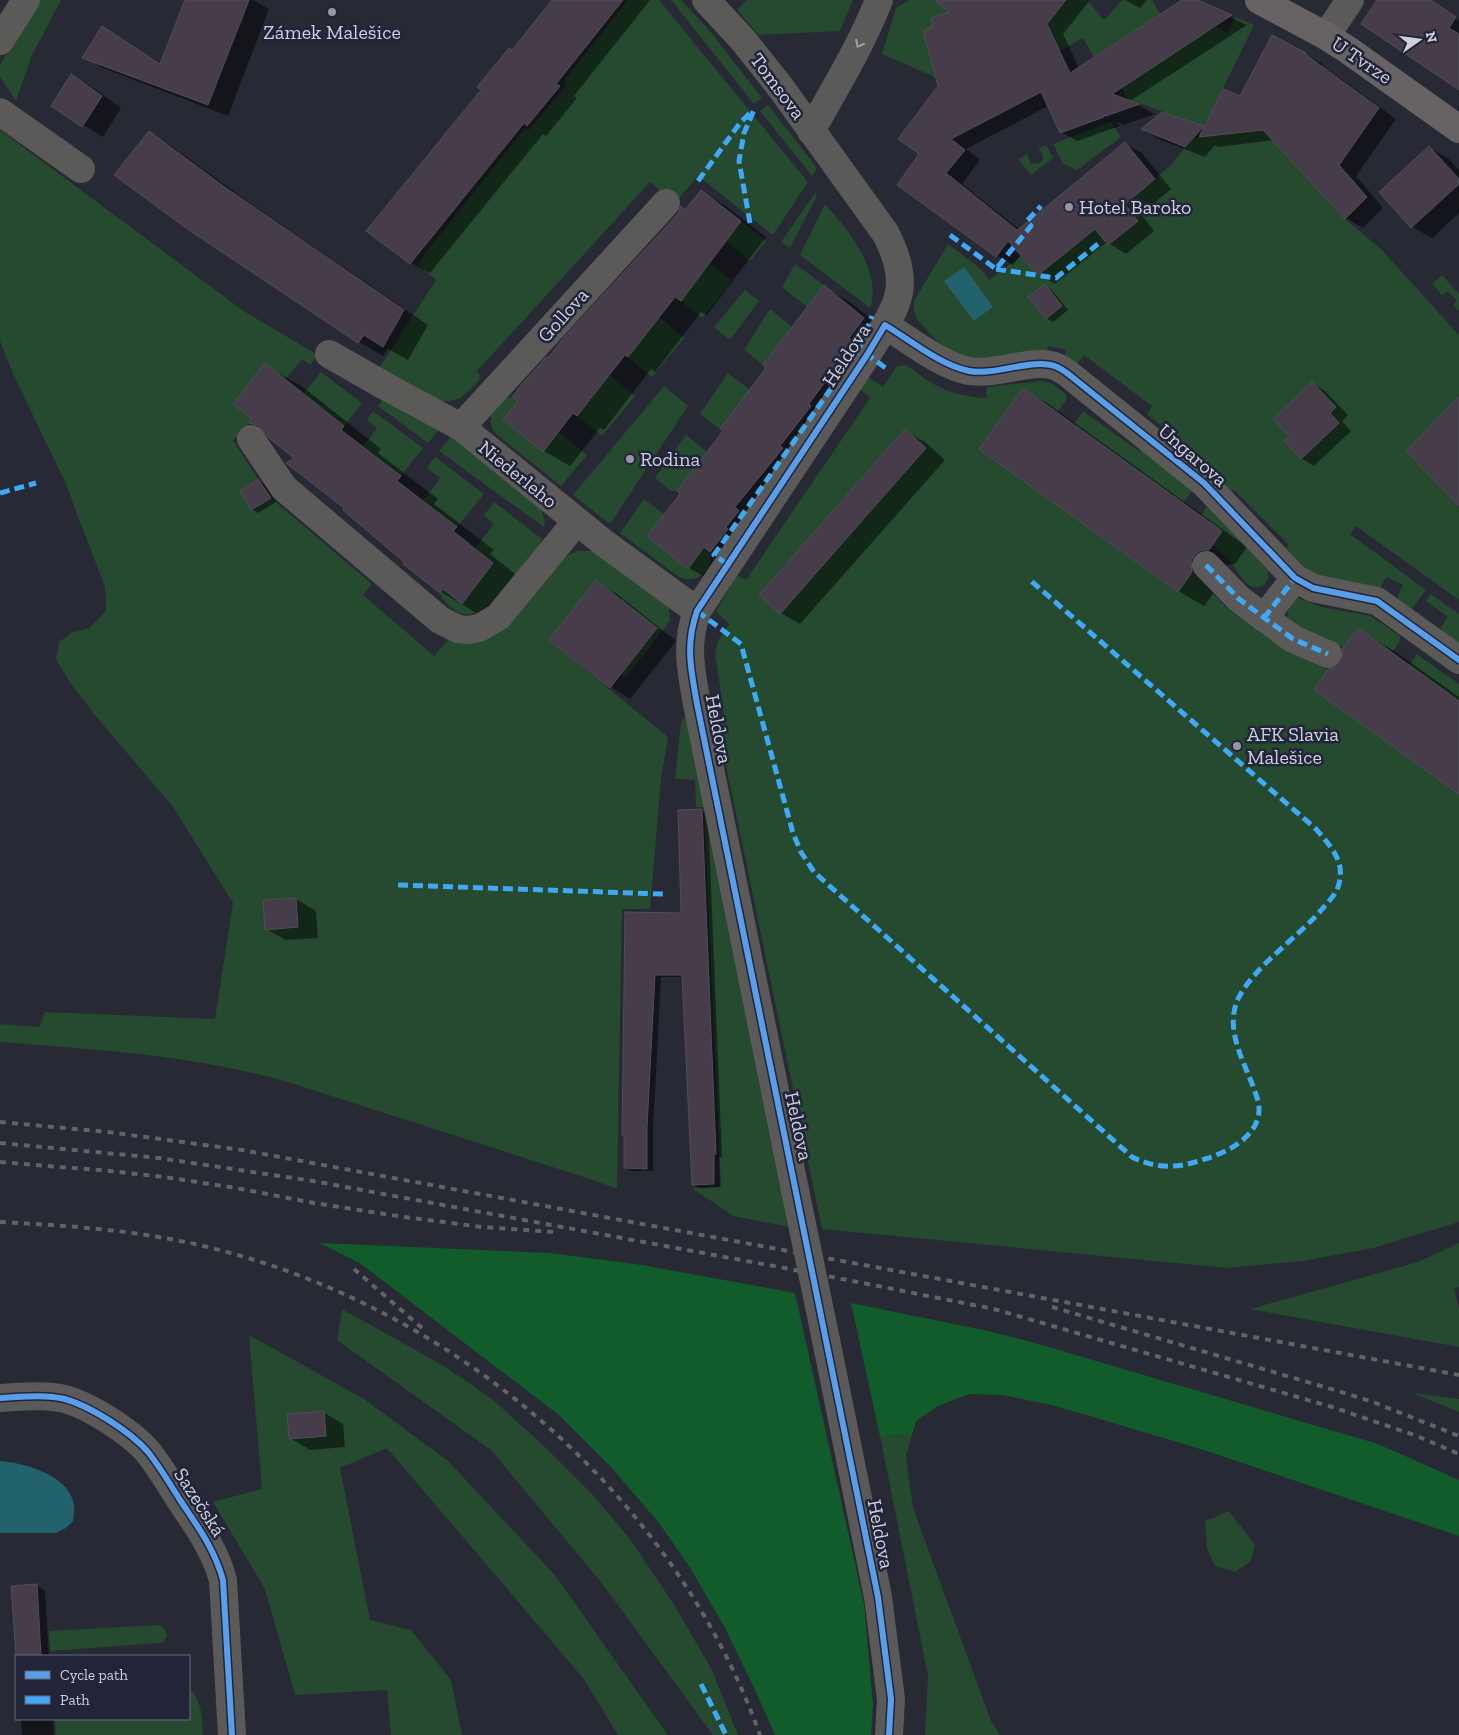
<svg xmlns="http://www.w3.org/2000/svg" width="1459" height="1735" viewBox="0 0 1459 1735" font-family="'Zilla Slab',serif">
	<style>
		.green { fill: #254a2f; fill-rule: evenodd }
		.forest { fill: #125c2c }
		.water { fill: #21626c }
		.shadow { fill: #0007 }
		.building { fill: #463c4a; stroke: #514e56 }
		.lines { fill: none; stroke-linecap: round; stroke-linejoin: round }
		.street { stroke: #5c5959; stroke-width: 28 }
		.secondary { stroke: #676364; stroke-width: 28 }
		.rail { stroke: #636264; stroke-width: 4; stroke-dasharray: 6 6; stroke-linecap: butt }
		.street-bridge { stroke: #5c5959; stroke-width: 28 }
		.quiet { stroke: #3fa9f5; stroke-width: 5; stroke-dasharray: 10 5; stroke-linecap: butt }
		.cycleway-casing { stroke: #222539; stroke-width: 9 }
		.cycleway { stroke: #5a9eea; stroke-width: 6 }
		.oneway { stroke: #a0a0a9 }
		.poi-dot { fill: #9496a2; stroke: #222539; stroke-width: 2 }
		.labels { text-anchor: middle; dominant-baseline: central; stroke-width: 5; stroke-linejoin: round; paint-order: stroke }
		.poi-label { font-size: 20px; fill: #ced0de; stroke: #222539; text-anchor: start }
		.street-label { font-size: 20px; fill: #ced0de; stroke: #222539 }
	</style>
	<rect width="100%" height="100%" fill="#272934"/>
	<path class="green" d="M41,0H61L32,55L16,101L0,77V65Z
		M628,0H659L808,182L773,235L698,176L675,203L650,182L477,371L480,375L479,381L461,398L450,401H437L378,370L436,280L417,264L525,128L529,130L567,85L564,81Z
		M671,0H681L709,30L762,98L754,104Z
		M747,0H853L840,31L759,35L737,10Z
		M910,0H935L952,11L931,18L933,27L923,31L935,77L882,54L896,8Z
		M1067,0H1087L1104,20L1122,0H1152L1160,14L1094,57L1083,38L1052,55L1039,35Z
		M1235,17L1254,25L1210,115L1202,126L1128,99L1121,87L1212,25L1228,33Z
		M1251,98L1283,152L1345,219L1381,249L1458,334L1459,333V406L1449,407L1406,451L1459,506V600L1356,526L1350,534L1426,590L1412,609L1398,600V595L1403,585L1386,577L1380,588L1320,578L1309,572L1287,549L1288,544L1235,491L1229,490L1187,447L1147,414L1152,406L1084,355L1077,364L1064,358L1066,350L1048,346L1047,353L984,360L969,358L945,349L918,321L914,311V301L948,244L981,269L989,280L1021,256L1028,264L1044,251L1095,229L1109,245L1138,221L1125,204L1169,167L1193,138L1262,130ZM1045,284L1062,306L1046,319L1028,297Z
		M768,105L817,168L812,176L760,111Z
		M1111,122L1121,137L1077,170L1063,164L1053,144Z
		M0,130L245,312L318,355L310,365L302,359L239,436L233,440L258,479L240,491L251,510L271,498L372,584L363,595L434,656L448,640H464L563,559L570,554L578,551H597L669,606L670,621L625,678L621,675L657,628L597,581L549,640L668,737L661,779L650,909H622L617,1189L593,1180L291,1083C196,1055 98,1050 0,1042V1024L39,1027L45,1012L215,1019L233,903L173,807L94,714L69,681L56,659L59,642L71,633L89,628L106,611L105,587L65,482L14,376L0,341ZM296,898L298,927L265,929Z
		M1046,145L1053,158L1031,175L1018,159L1027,154L1031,164L1040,163C1045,159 1043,153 1038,149Z
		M815,193L817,196L790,248L781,242Z
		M825,204C847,228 883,272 870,308L800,255Z
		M741,221L766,241L750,261L726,241Z
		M709,263L732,281L702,318L681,301Z
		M795,264L824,285L807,307L782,287Z
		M1442,275L1459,294V311L1453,305L1457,300L1447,291L1442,295L1432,284Z
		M745,290L759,301L730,340L714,327Z
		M770,309L792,327L763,365L744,350Z
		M659,317L684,338L652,377L628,357Z
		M905,365C914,368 920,376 928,381C946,392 965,397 986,398L987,387L1041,381L1051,383L1067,395L1066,400L1057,412L1023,388L979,449L1177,592L1192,572L1228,609L1285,648L1328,670L1314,690L1459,794V1222L1373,1248L1302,1261L1227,1268L822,1229L716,717L724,715L715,652L719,639L729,624L716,612L737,575L746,580L870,398L860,389L868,377L883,387L897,366ZM905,429L926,448L780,613L759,595Z
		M321,372L362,403L344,426L303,394Z
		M728,373L750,390L720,429L700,414Z
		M609,375L635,396L602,436L577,416Z
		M664,386L688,406L610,524L573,495Z
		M386,395L440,428L428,443L378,406Z
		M512,397L518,401L503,421L543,451L558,432L587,455L561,486L495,433L491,425V412L504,398Z
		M373,411L423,448L401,476L363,447L377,428L367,420Z
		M1083,411L1139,451L1142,449L1192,491L1183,503L1074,424Z
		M452,435L541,509L545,521L544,527L439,451Z
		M686,435L707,452L677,491H671L655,478Z
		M435,457L484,494L457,527L423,501L440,478L427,468Z
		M644,499L664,514L648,536L704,547L710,552C714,571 696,585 679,577L620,533Z
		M494,502L542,539C536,554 524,565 514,577C500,593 475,629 452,608C446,603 442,600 440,593L443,589L463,604L493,563L475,548L494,524L484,515Z
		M1207,506L1267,569C1269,574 1269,579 1265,583C1249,598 1238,570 1230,561C1225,555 1218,550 1213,545L1222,531L1201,516Z
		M1431,594L1459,614V643L1441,631V628L1448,617L1426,601Z
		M1296,597L1321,607L1371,616L1400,636V641L1392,653L1358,628L1343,648C1339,645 1334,642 1330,639C1310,630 1270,627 1296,597Z
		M1417,654L1459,684V702L1409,666Z
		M690,706L790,1227L733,1216L692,1188L721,1187L704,807H696L695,780L675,779L681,723Z
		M1459,1243V1287L1454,1289L1459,1308V1347L1250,1309L1418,1262Z
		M342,1309L444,1366L492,1399L546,1448L592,1494L630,1539L673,1603L711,1668L738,1735H713L601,1582L491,1450L337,1340Z
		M249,1335L364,1399L448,1461L554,1574L668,1735H618L583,1678L387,1448L340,1468L370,1620L411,1630L451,1680L462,1735H391L387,1690L295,1695L265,1589L213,1502L262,1489Z
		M1412,1393L1459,1399V1412Z
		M912,1435L906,1456L913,1508L991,1721L1000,1735H925L928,1676L880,1436Z
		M1229,1511L1255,1545L1251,1561L1235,1572L1215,1566L1207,1549L1205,1521Z
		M157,1625C163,1626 166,1629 167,1636L163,1642L158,1643L50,1651L49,1631Z
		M189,1687C202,1701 202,1717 203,1735H56L55,1719H189Z"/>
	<path class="forest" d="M320,1243L550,1253L642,1265L795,1293L864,1604L873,1705L871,1735H775L756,1692L725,1628L691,1569L659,1523L611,1467L559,1415L361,1264Z
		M851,1303L988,1331L1028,1341L1378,1444L1459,1480V1536L1207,1451L1056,1406L1013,1397L1002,1395L969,1394L938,1406L916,1421L912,1435L880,1436Z"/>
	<path class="water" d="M964,267L993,307L974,321L944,281Z
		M0,1461C24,1463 66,1474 73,1501C75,1508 74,1515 73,1521L66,1528L56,1533H0Z"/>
	<path class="shadow" d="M186,0H253L269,9L228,116L103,68L84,57L102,27L161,64Z
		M553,0H650L574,96L577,98L546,136L543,134L430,273L411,263L368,231Z
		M937,0H1090L1063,34L1079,68L1183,0H1195L1247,25L1130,101L1155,114L1124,125L1116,122L1120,126L1077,141L1061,132L1048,106L966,149L980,160L962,184L1020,230L1125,144L1142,153L1171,189L1141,214L1154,231L1126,254L1107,242L1055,284L1038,274L1021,255L1013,265L997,256L920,154L939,87L935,27L952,13Z
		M1125,0H1147L1140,8Z
		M1379,0H1429L1459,21V88Z
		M1273,36L1323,64L1322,65L1396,119L1356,176L1383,208L1363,228L1346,218L1274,140L1218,147L1215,145L1205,157L1161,140L1143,129L1163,113L1205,128L1240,98Z
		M72,76L92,87L121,108L103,137L53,106Z
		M149,132L173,147L251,204L428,325L408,360L388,349L383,356L359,342L187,227Z
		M1429,147L1449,159L1459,170V213L1432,238L1412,227Z
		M701,191L727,207L766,237L707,315L701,312L655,372L651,369L604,430L600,428L570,466L544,451L548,359L686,211Z
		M1045,286L1051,289L1068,310L1053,322L1046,318Z
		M824,287L850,302L890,334L715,583L689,568L682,493Z
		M265,365L303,387L381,449L378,453L438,499L434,504L494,550L490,554L530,586L478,614L441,592L346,508L296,458L264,430L251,422L254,418Z
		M1312,383L1325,391L1348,415L1342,421L1351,431L1314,466L1301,458L1291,436Z
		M1023,389L1050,405L1247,547L1235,564H1229L1221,569L1218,587L1204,606L1178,591Z
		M905,431L925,442L945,460L800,624L781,613Z
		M258,480L264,484L276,502L258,513L252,509Z
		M597,582L617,594L676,641L630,699L611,687L551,640Z
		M1358,630L1396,652L1459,697V792L1338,668L1343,661Z
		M702,811L708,814L722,1157H719L720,1187L699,1188L693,1184L683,977H661L653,1131V1171H632L625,1168L627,913L683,914Z
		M296,899L316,911L318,938L286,940L266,929Z
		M323,1412L343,1424L345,1447L310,1450L290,1438Z
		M36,1585L45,1591L49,1656H17L13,1587Z
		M21,1719H53L54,1735H22Z"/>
	<path class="building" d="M185,0H249L208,105L82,58L102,26L160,64Z
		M552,0H623L556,84L560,86L527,126L524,123L410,264L366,231L481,90L477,87L509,48L512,50Z
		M935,0H1066L1047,24L1070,73L1182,0H1198L1232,15L1112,94L1140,104L1106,116L1103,115L1104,117L1060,133L1041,92L951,139L965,150L946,173L1017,230L1014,233L1125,142L1155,179L1125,204L1138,221L1108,245L1095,229L1038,275L1008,241L996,257L897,185L919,154L898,139L938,86L923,31L933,27L931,18L949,12Z
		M1377,0H1431L1456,17L1449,28L1459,34V90L1361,24Z
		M1272,35L1306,53L1305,54L1379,108L1339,165L1367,197L1345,219L1263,130L1199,137L1223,89L1240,96Z
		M71,74L102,96L82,127L51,106Z
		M1162,112L1204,126L1185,147L1141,129Z
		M149,131L226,188L404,310L383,347L364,335L358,343L186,228L114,175Z
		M1429,146L1459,179V184L1411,228L1379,192Z
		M701,190L741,221L681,301L675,297L628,357L625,355L577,416L573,413L543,452L503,420L518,401L512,397L523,383L529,376H530L546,357L548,358L565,336L678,214L681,206L685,210Z
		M1045,284L1062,306L1046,319L1028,297Z
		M824,285L864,318L849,338L854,342L809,404L811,406L780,446L783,448L735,507L739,511L726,527L728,529L710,552L704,547L688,569L647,536L680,494L677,491L723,431L720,429L766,368L763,365Z
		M265,363L344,426L341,430L401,476L397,481L457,527L453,531L493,563L462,604L443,589L440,593L403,564L404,562L343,510L344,508L286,463L294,458L270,439L258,425L249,423L252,419L233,404Z
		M1312,382L1336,407L1330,413L1339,423L1301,459L1284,441L1289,436L1273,419Z
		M1023,388L1222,531L1209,550H1202L1195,554L1191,561L1192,572L1178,592L979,449Z
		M1459,397V506L1406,451Z
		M905,429L926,448L780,614L759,595Z
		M258,479L271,498L251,510L240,491Z
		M596,580L657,628L610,688L549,640Z
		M1358,628L1459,701V794L1314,690L1328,669L1337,667L1342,661V649Z
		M702,809L716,1154H714V1184L692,1185L682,975H655L647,1127V1169L624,1168V1135H622L625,912L681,913L678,810Z
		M296,898L298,927L265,930L263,900Z
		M324,1411L326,1436L289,1439L287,1414Z
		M37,1584L41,1656H16L11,1586Z"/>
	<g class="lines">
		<path class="street" d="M706,0L743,40L781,88L886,234C914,289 896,307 867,355L697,611C685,646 691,669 697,704L795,1190
			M1326,36L1350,0
			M0,41L26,0
			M0,112L81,169
			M811,131C835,88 861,46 879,0
			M885,325C910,340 940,365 969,371C996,376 1034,357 1057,367C1064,370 1071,376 1077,381L1204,483L1295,578L1313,588L1377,601L1459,660
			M329,354L385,386L461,427L604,543L697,611
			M461,427L666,203
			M251,439L284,488L440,620L458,629L468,630L479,628L498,617L577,521
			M1206,565L1239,599L1293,639L1328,654
			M1264,618L1295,578
			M826,1340L878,1597L891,1699L889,1735
			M0,1398C21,1397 44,1394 65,1399C90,1406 131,1432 148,1452C160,1467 170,1484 180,1500C198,1527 214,1548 223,1580L232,1735"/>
		<path class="secondary" d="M1259,0L1326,36L1348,50L1459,129"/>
		<path class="rail" d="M0,1122L108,1132L242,1150L1459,1375
			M0,1143L159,1158L313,1181L817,1274L994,1309L1332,1407L1417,1436L1459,1454
			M0,1162L110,1171L164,1177L236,1188L314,1203L404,1217L482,1227L555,1232
			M0,1222C75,1226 150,1231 223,1251C463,1314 676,1500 760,1735
			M354,1269L422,1328
			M1052,1307L1338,1391L1373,1402L1459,1436"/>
		<path class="street-bridge" d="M795,1190L826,1340"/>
		<path class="quiet" d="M698,181L740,123L752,111
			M750,223L739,161L744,133L754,110
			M950,235L996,269L1031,226L1027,221L1041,206
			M996,269L1056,278L1098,244
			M865,353L887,369
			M0,493L36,483
			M727,564L714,555L859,349L872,316
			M1206,565L1239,599L1293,639L1328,654
			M697,611L741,644L793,833L801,852L814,872L1132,1157C1158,1170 1179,1168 1205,1159C1228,1152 1260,1136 1259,1108C1259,1101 1255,1092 1253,1086C1242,1058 1225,1028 1238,999C1254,966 1299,937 1323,908C1328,902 1334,896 1337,890C1340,883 1341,875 1340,867C1337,852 1326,841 1316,829L1030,580
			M1264,618L1295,578
			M398,885L663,894
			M701,1684L726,1735"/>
		<defs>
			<path id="cycleway" d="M0,1398C21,1397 44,1394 65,1399C90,1406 131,1432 148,1452C160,1467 170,1484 180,1500C198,1527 214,1548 223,1580L232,1735
				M889,1735L891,1699L878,1597L697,704C691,669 685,646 697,611L867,355L885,325C910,340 940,365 969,371C996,376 1034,357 1057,367C1064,370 1071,376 1077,381L1204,483L1295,578L1313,588L1377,601L1459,660"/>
		</defs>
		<use href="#cycleway" class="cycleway-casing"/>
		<use href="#cycleway" class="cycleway"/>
	</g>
	<defs><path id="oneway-chevron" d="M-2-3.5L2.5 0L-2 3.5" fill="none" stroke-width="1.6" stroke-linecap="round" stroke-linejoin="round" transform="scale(1.25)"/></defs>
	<use class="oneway" href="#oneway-chevron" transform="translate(859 44) rotate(117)"/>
	<g class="poi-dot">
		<circle cx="332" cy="12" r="5"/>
		<circle cx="1069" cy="207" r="5"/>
		<circle cx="630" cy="459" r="5"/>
		<circle cx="1237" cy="746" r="5"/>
	</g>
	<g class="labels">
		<g class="poi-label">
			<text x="332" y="32" text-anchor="middle">Zámek Malešice</text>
			<text x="1079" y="207">Hotel Baroko</text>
			<text x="640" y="459">Rodina</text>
			<text x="1247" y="734">AFK Slavia<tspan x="1247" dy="23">Malešice</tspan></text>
		</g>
		<g class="street-label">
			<text transform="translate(1362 60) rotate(34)">U Tvrze</text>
			<text transform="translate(778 86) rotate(53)">Tomsova</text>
			<text transform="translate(563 315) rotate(-48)">Gollova</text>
			<text transform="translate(846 355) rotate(-57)">Heldova</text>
			<text transform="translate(1193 455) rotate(41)">Ungarova</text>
			<text transform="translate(518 474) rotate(39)">Niederleho</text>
			<text transform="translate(719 729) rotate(79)">Heldova</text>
			<text transform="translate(799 1126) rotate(78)">Heldova</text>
			<text transform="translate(200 1502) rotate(57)">Sazečská</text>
			<text transform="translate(881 1534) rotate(79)">Heldova</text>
		</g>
	</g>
	<rect x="15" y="1655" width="175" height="65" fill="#222539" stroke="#67697b"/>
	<rect x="25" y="1671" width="25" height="8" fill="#5a9eea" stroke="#67697b"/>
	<text x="60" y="1680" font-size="15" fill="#ced0de">Cycle path</text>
	<rect x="25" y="1696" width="25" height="8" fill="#3fa9f5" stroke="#67697b"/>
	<text x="60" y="1705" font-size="15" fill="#ced0de">Path</text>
	<g transform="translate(1419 40) rotate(76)" stroke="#222539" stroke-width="4" paint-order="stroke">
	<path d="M0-4L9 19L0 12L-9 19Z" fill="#ced0de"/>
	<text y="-8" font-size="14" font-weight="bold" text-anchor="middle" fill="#ced0de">N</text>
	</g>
</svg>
